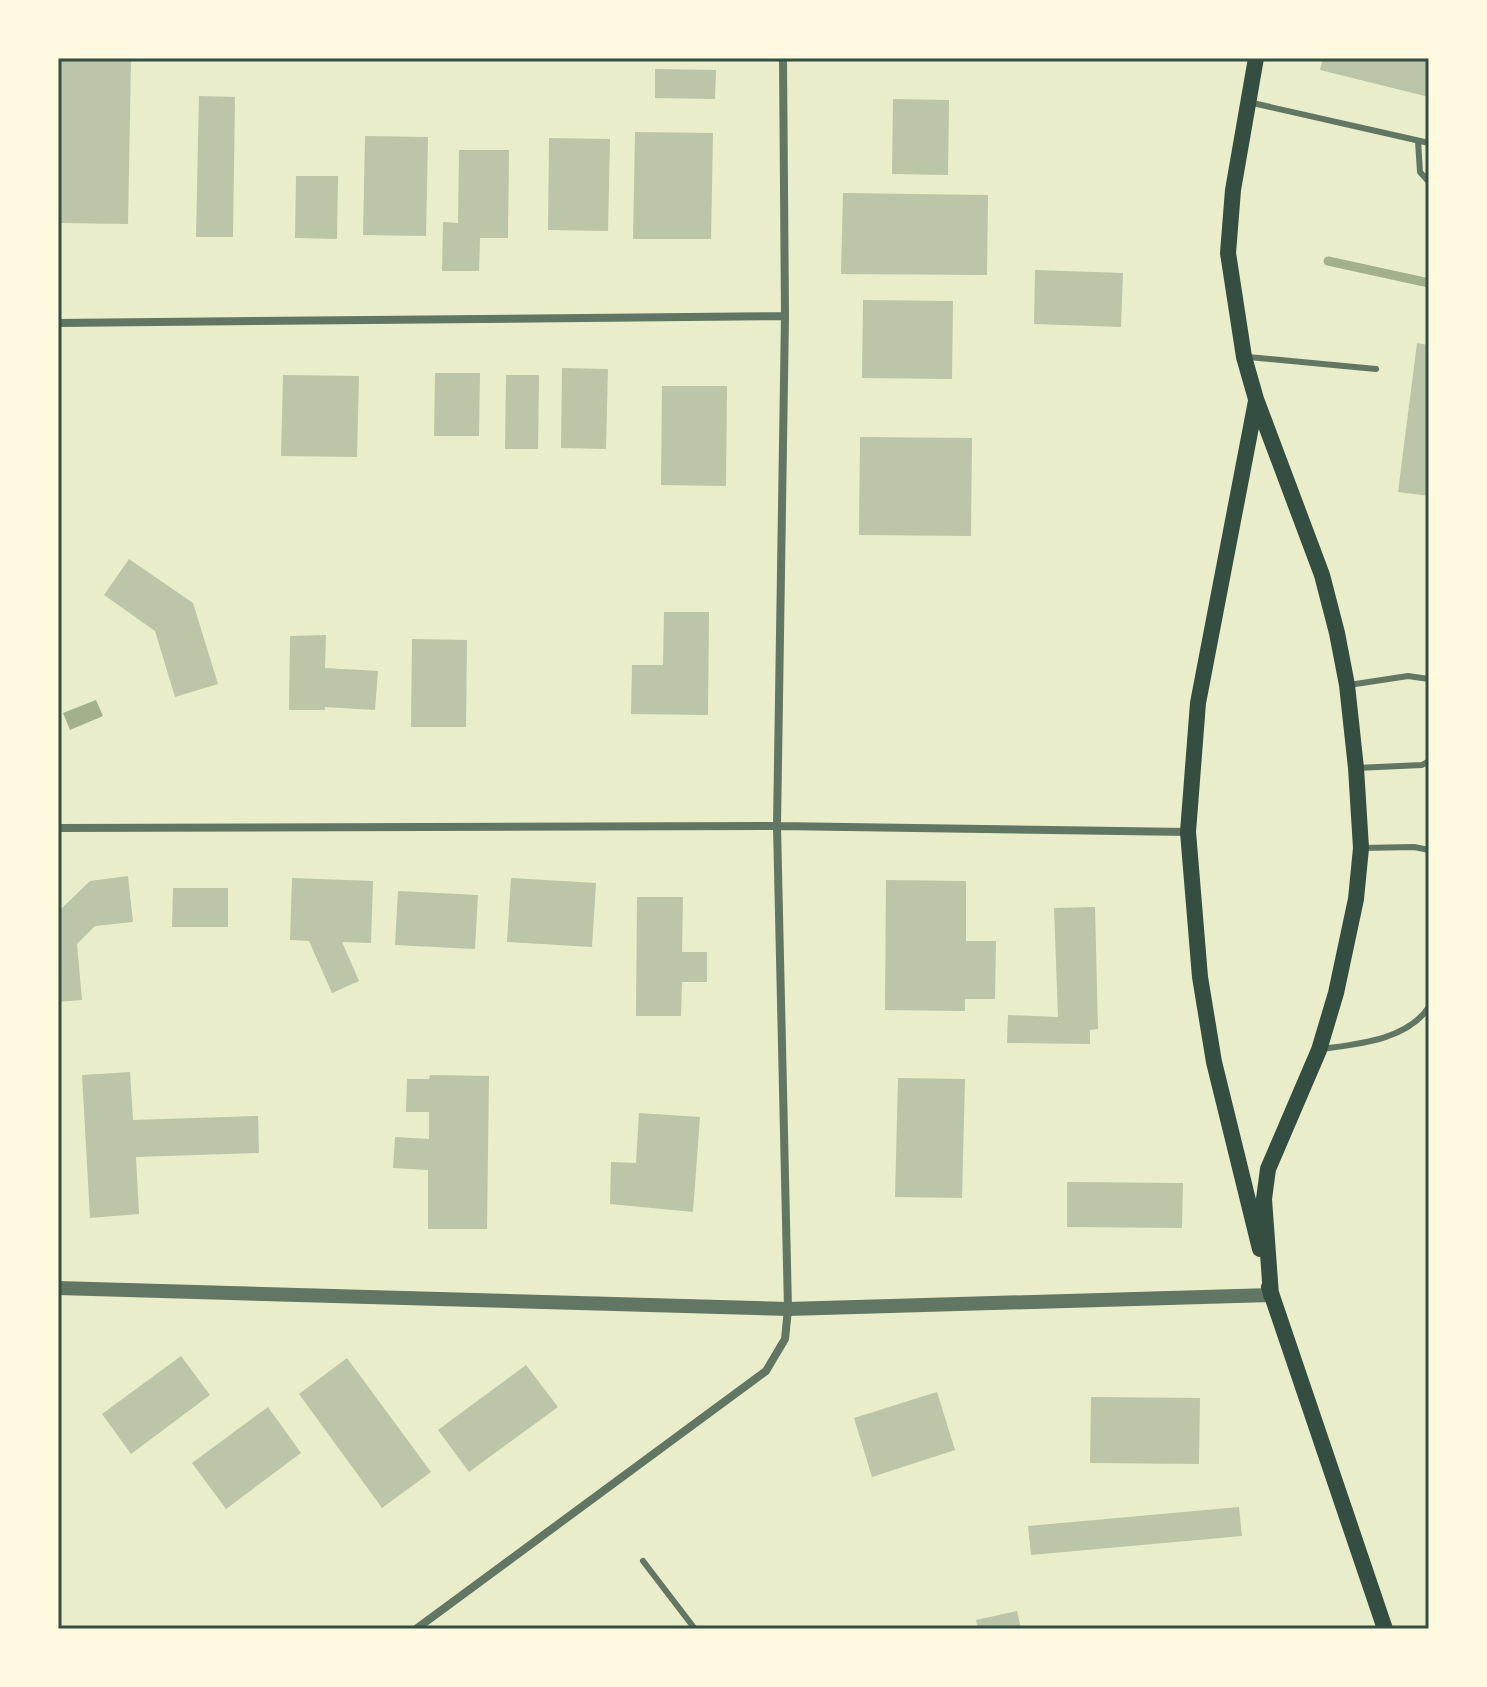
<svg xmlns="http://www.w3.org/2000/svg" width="1487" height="1687" viewBox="0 0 1487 1687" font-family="'Space Grotesk',sans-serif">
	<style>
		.water { fill: #a3b18a }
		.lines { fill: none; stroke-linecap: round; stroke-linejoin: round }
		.stream { stroke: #a3b18a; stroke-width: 9 }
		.building { fill: #bcc5a7 }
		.service { stroke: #617663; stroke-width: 6 }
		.minor { stroke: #617663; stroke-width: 8 }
		.tertiary { stroke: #617663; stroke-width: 14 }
		.secondary { stroke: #344e41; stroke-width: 16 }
		.neatline { fill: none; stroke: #344e41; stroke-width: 3 }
	</style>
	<rect width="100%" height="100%" fill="#e9edc9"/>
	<path class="water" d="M96,700L103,716L70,730L63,713Z"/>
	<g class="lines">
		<path class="stream" d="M1328,261L1429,283"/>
	</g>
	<path class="building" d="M58,58H131L128,224L58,223Z
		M1323,58H1429V97L1320,70Z
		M655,69L716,70L715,99L655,98Z
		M199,96L235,97L233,237H196Z
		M893,99L949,100L948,175L892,174Z
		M635,132L713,133L711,239H633Z
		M365,136L428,137L426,236L363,235Z
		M549,138L610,139L608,231L548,230Z
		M459,150H509L508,238H480L479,271H442L443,222L458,223Z
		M296,176H338L337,239L295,238Z
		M843,193L988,195L987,275L841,274Z
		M1035,270L1123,273L1121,327L1034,324Z
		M863,300L953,301L952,379L862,378Z
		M1417,343L1429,345V496L1398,492Z
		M562,368L608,369L606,449L561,448Z
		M435,373H480L479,436H434Z
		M283,375L359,376L357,457L281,456Z
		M506,375H539L538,449H505Z
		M662,386H727L726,486L661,485Z
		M860,437L972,438L971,536L859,535Z
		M129,559L193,603L218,684L175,697L155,631L104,595Z
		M664,612H709L708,715L631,714L632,665H663Z
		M326,635L325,668L378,671L375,710L325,707V710H289L290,636Z
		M412,639L467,640L466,727H411Z
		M128,876L133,922L95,926L77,944L82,1000L58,1002V912L90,881Z
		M292,878L373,881L371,943L342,942L359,981L332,993L309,941L290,940Z
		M511,878L596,883L592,947L507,942Z
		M886,880L966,881V941H996L995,999H965V1011L885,1010Z
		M173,888H228V927H172Z
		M398,891L478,895L475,949L395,945Z
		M637,897H683L682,952H707V982H682L681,1016H636Z
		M1095,907L1098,1029L1090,1030V1044L1007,1043L1008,1015L1058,1017L1054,908Z
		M130,1072L133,1120L258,1116L259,1153L136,1157L139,1214L90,1218L82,1075Z
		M430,1075L489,1076L487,1229H428V1170L393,1168L395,1137L429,1139V1112H406L407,1079H429Z
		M898,1078L965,1079L962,1198L895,1197Z
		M639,1113L700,1117L693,1212L610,1204L611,1162L636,1163Z
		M1067,1182L1183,1183L1182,1228L1067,1227Z
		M181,1356L210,1395L131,1454L102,1414Z
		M347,1358L431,1472L382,1508L299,1394Z
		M526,1365L558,1407L469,1472L438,1430Z
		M937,1392L955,1450L872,1477L854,1418Z
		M1091,1397L1200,1398L1199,1464L1090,1463Z
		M268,1407L301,1453L226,1509L192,1463Z
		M1239,1507L1242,1536L1031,1555L1028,1526Z
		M1017,1611L1021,1629H978L976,1620Z"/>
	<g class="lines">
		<path class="service" d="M1248,102L1429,143
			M1418,141L1420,172L1429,182
			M1248,357L1376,369
			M1349,685L1408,676L1429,679
			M1356,768L1422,765L1429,761
			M1361,848L1414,847L1429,850
			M1322,1049C1358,1044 1407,1040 1429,1007
			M643,1561L695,1629"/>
		<path class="minor" d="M58,323L785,316
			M58,828L777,826L1188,832
			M416,1629L766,1371L785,1339L788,1309L777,826L785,316L783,58"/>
		<path class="tertiary" d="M58,1288L788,1309L1271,1295"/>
		<path class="secondary" d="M1256,58L1233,190L1228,253L1244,357L1256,399L1322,575L1337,633L1347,685L1356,768L1361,848L1356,899L1336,993L1319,1050L1268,1169L1264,1199L1271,1295
			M1256,401L1198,703L1188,832L1200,977L1214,1062L1260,1249
			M1269,1287L1385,1629"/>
	</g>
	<rect width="1487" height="1687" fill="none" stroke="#fefae0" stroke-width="120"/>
	<rect x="60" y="60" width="1367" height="1567" class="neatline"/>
</svg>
